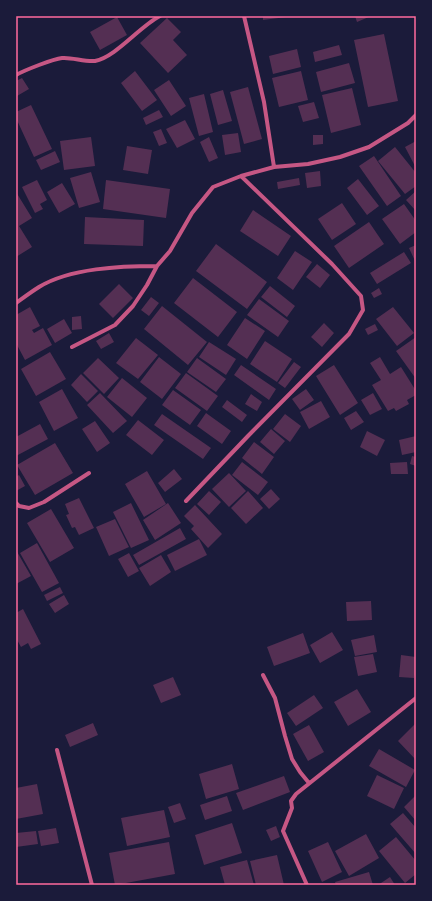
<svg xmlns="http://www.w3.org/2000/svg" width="432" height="901" viewBox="0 0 432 901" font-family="Arial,sans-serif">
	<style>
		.building { fill: #542f53 }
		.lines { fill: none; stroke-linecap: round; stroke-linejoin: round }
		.minor { stroke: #c65784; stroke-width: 4 }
		.neatline { fill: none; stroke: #ff6b9d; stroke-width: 1.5 }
	</style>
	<rect width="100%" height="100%" fill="#1b1b3a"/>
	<path class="building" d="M263,16H285L286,17L263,20Z
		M355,16H371L357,22Z
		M117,17L127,35L100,50L90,32Z
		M167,18L181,32L173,40L187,55L168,73L140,43Z
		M384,34L398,101L368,107L354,40Z
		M339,45L342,55L315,62L313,52Z
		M297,49L301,67L273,74L269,56Z
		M349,63L355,83L321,92L316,72Z
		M135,71L157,100L142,111L121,83Z
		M301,71L308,100L279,107L272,78Z
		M22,78L29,89L17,96L16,81Z
		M169,80L186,106L171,116L154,90Z
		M248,87L262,139L244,144L230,92Z
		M352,88L361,125L331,133L322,95Z
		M223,90L232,121L218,125L210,94Z
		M204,94L213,132L199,136L189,98Z
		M314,102L319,118L303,122L298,106Z
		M31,105L52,149L34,157L16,118V112Z
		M159,110L163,117L146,125L143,118Z
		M185,120L195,139L177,148L166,129Z
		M161,129L167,143L159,146L153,132Z
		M238,133L241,152L225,155L222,135Z
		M313,135H323V144L313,145Z
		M91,137L95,166L64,170L60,141Z
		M209,137L218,158L209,162L200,142Z
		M416,141V168L405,147Z
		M127,146L152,150L148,174L123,170Z
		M395,147L416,173V186L405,194L378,161Z
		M55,151L60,162L41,170L36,160Z
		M374,156L401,196L387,206L359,166Z
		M320,171L321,186L307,188L305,173Z
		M91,172L100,202L79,208L70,178Z
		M299,178L300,185L278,189L277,182Z
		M358,179L379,206L367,215L347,188Z
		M37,180L47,200L40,204L43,209L35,213L22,187Z
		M106,180L170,189L166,218L103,209Z
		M62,183L75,204L59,213L47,192Z
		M416,191V211L406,200Z
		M16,192L32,218L19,226L32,247L16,257Z
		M342,203L356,224L332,240L318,219Z
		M404,204L416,221V232L400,244L382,219Z
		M253,210L291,236L278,256L240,231Z
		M85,217L144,220L143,246L84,244Z
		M369,222L384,244L349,268L334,246Z
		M216,244L267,282L247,309L196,271Z
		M416,245V263L409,248Z
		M295,251L312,262L293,290L277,278Z
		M404,252L411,263L377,284L370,273Z
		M317,264L330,275L320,288L306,277Z
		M193,278L237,312L218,337L174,303Z
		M119,284L133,298L113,318L99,304Z
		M270,286L295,306L287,317L261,297Z
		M379,288L382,294L374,298L371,293Z
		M151,297L159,303L149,316L141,310Z
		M259,299L289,321L278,337L247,315Z
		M162,306L207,342L188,365L144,329Z
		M30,307L40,326L32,330L34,333L43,328L52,345L25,360L16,343V315Z
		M393,307L414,333L397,346L376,319Z
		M81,316L82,329L72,330V317Z
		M245,318L265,331L247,359L227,345Z
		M64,319L72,333L55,343L47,329Z
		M324,323L334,333L322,347L311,337Z
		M375,324L378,330L368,335L365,329Z
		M109,333L114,342L101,349L96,341Z
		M416,337V379L396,351Z
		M136,338L158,355L138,379L116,363Z
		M265,341L292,359L277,382L250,364Z
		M209,342L236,359L226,375L199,357Z
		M50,352L66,379L36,396L21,369Z
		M159,357L181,374L162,399L140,382Z
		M380,357L390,374L401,367L416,391V395L407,400L409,404L396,411L394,408L388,411L372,385L381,380L370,363Z
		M98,358L119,378L104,394L83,373Z
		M197,358L226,379L216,392L187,372Z
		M294,362L301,367L285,388L278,383Z
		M241,365L276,389L269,400L234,375Z
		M334,365L358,403L340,415L316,376Z
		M186,373L218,396L207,411L175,388Z
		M81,374L98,391L87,402L71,385Z
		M122,378L147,398L132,417L107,397Z
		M62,389L78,418L54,431L39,402Z
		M306,389L314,400L300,410L292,399Z
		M173,390L201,410L190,425L162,405Z
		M100,393L127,421L113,433L87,405Z
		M373,393L382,409L370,415L361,400Z
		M251,394L262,402L257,411L245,404Z
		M227,400L247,415L242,422L222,407Z
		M321,401L330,417L309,429L300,412Z
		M356,411L364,422L351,430L344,418Z
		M206,413L231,431L222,444L197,426Z
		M162,414L211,448L203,459L154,425Z
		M285,414L301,426L290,442L273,429Z
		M138,420L164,440L152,455L126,435Z
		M95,421L110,443L97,452L82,429Z
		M40,424L48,439L16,456V437Z
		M271,429L285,441L274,454L260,442Z
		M367,431L385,440L377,456L360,447Z
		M416,436V452L402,455L399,440Z
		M254,442L274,457L262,474L242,458Z
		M55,443L73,473L35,495L17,465Z
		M412,456L416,457V466L410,464Z
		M242,462L268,482L258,495L232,475Z
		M407,462L408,474H391L390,463Z
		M174,469L182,479L165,492L158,483Z
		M147,471L166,504L144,517L125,484Z
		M229,473L246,491L229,507L212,489Z
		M19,475L25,486L16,491V477Z
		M271,489L280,499L269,509L260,499Z
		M209,491L221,502L209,515L197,504Z
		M248,491L263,508L246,524L231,508Z
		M79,498L94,528L79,535L75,527L72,528L66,515L69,514L65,504Z
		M131,503L149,540L131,548L113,512Z
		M168,503L181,523L155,540L143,520Z
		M195,505L222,534L208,548L191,529L194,526L184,516Z
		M51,509L74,548L50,562L27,523Z
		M115,519L129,547L109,556L96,527Z
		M180,528L186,539L139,565L133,555Z
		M199,539L207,555L175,571L167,555Z
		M37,543L59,583L42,592L20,553Z
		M16,550L31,576L16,584Z
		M129,553L139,571L128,577L118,559Z
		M161,555L171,572L150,586L139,568Z
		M60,587L63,593L47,601L44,595Z
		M64,595L69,604L55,613L49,604Z
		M371,601L372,620L347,621L346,602Z
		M23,609L41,644L31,649L28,643L21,647L16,638V613Z
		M332,632L343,650L320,663L310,645Z
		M303,633L310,653L274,666L267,647Z
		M374,635L377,652L355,656L351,640Z
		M373,654L377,672L358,676L354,657Z
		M401,655L416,657V674H415L414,678L399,677Z
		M173,677L181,695L161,703L153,685Z
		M357,689L371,712L348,726L334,702Z
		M314,695L323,708L296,726L287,713Z
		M93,723L98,735L70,747L65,735Z
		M416,723V760L398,741Z
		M309,725L324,752L308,761L293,734Z
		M379,749L415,770L406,787L369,766Z
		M232,764L239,789L206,799L199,774Z
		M377,775L404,788L394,809L367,796Z
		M284,776L290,792L243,810L236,793Z
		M37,784L43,814L16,819V788Z
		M416,795V821L404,807Z
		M227,796L232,811L205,820L200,805Z
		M180,803L186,819L174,823L168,807Z
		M164,810L170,837L127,846L121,818Z
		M403,813L416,828V854L390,824Z
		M232,823L242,853L204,865L195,835Z
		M276,826L280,837L271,841L266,830Z
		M56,828L59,843L41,846L38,831Z
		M36,831L38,844L16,847V833Z
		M366,834L379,858L349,876L335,851Z
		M396,837L416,861V874L405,883L379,851Z
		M169,842L175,874L115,885L109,853Z
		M328,842L342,872L322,882L308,851Z
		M277,855L284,885H256L250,861Z
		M247,860L254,885H225L220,867Z
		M369,872L373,885H336L335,882Z
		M390,877L395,885H378Z"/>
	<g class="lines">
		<path class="minor" d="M244,16L264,102L274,167
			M16,75C25,70 53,59 62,58C72,57 84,62 95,61C116,57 140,26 160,16
			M16,303C23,298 31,292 39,287C70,268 121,266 157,266
			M72,347L115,325L133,306L147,285L157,266L170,251L192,213L213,187L241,176L274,167L308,164L340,157L369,147L408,123L416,115
			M186,501L248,436L349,334L363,310L361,296L332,264L241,176
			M16,503L19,506L29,508L44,502L89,473
			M263,675L275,698L285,736L292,759L300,772L309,783
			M57,750L92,885
			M307,885L283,831L292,808L291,801L296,794L416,698"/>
	</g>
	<rect width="432" height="901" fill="none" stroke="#1b1b3a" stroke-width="34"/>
	<rect x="17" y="17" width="398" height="867" class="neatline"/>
</svg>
